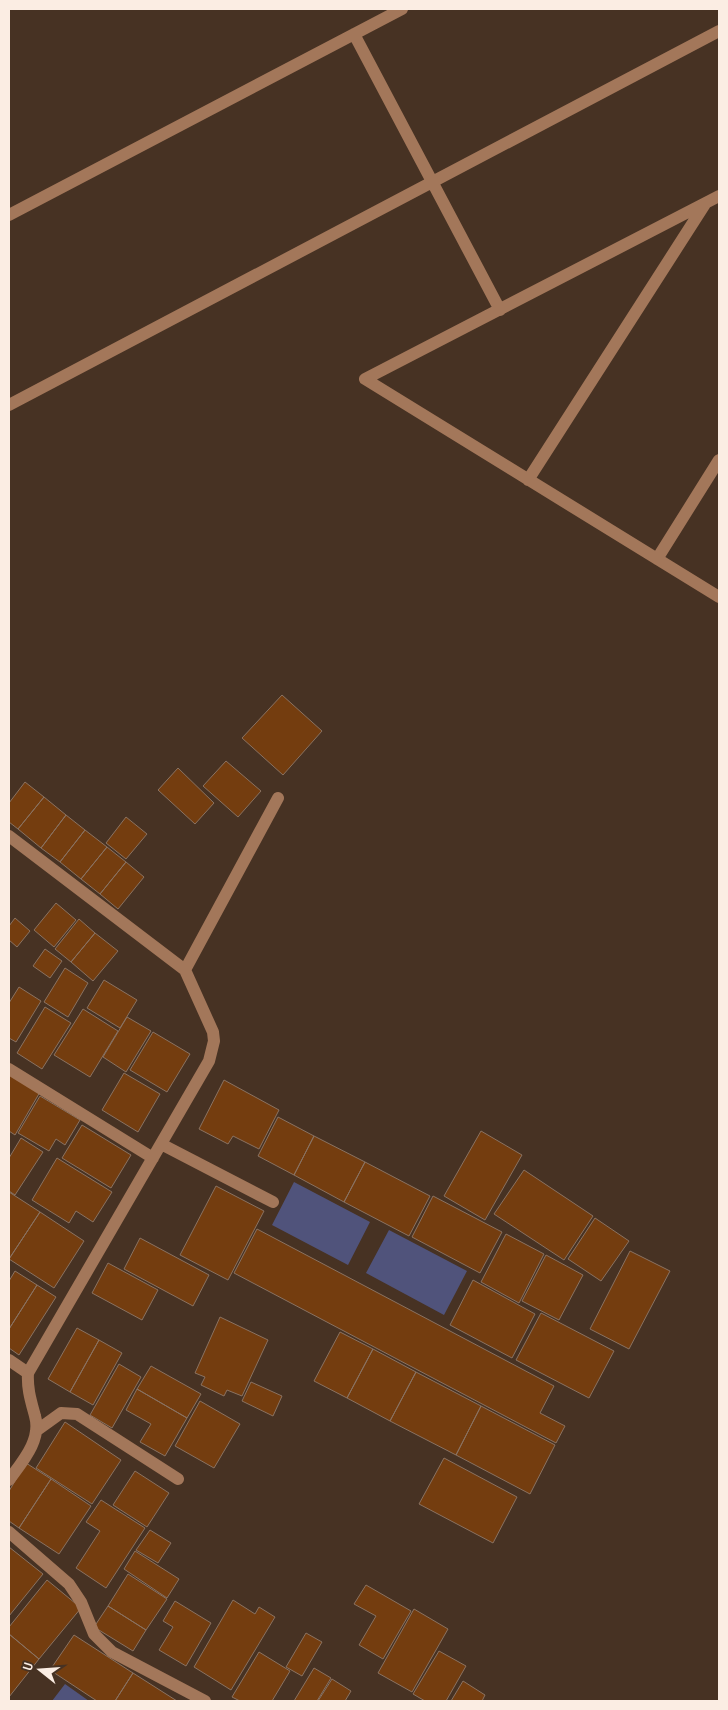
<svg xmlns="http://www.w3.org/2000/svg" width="728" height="1710" viewBox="0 0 728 1710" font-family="'Sofia Sans Condensed',sans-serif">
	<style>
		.green { fill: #50537b }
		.building { fill: #743d0f; stroke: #8a7261 }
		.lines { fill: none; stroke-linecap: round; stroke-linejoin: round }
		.minor { stroke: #a3775a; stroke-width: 12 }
	</style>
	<rect width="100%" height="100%" fill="#473223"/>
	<path class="green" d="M294,1182L370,1222L348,1265L272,1225Z
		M389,1230L467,1271L444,1315L366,1273Z
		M65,1684L89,1701H52Z"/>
	<path class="building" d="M282,695L322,731L283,775L242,738Z
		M226,761L261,791L238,817L203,786Z
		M178,768L214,803L195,824L158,790Z
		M25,782L44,797L18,829L9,822V803Z
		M44,797L66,815L41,848L18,829Z
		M66,815L85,830L60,862L41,848Z
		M126,817L147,834L126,859L106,843Z
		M85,830L107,847L81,879L60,862Z
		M107,847L126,862L100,894L81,879Z
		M126,862L144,877L118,909L100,894Z
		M56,903L76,920L54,947L34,930Z
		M15,918L30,931L17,947L9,940V926Z
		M79,919L95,933L71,962L55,949Z
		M95,933L118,951L93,981L71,962Z
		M45,949L62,961L50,978L33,966Z
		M65,968L88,983L68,1017L44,1002Z
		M104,980L137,1000L120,1028L87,1008Z
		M19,987L41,1001L16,1042L9,1038V1003Z
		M45,1007L71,1023L42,1069L17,1053Z
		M83,1009L118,1031L90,1077L54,1055Z
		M127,1017L151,1031L126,1072L103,1057Z
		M153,1032L190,1054L167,1092L130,1070Z
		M9,1073L40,1092L15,1135L9,1131Z
		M124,1073L160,1094L138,1132L102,1110Z
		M224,1080L279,1110L259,1149L233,1136L228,1144L199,1129Z
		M40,1096L80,1120L65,1145L56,1139L49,1151L18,1133Z
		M278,1117L314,1136L294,1175L258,1156Z
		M82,1125L131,1155L111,1188L62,1158Z
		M481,1131L522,1155L485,1220L444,1196Z
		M314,1136L365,1162L344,1202L294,1175Z
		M21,1138L43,1152L15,1195L9,1191V1158Z
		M57,1158L112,1192L93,1222L76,1211L69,1223L32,1200Z
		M365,1162L430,1196L409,1236L344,1202Z
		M524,1170L593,1216L564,1260L494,1214Z
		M216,1186L264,1211L228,1280L180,1255Z
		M9,1192L40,1212L9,1259Z
		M433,1196L502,1232L480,1273L412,1237Z
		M40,1212L84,1241L54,1288L9,1259Z
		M595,1218L629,1241L601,1281L568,1259Z
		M257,1229L554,1386L540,1413L565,1426L556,1443L234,1273Z
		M506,1234L544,1254L519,1303L481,1282Z
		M140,1238L209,1275L193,1306L124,1269Z
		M630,1251L670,1271L629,1349L590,1329Z
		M546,1255L583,1275L559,1320L522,1301Z
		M108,1263L158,1290L142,1320L92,1293Z
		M15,1271L37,1285L9,1329V1281Z
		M473,1280L535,1314L512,1358L450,1325Z
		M37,1285L56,1297L19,1355L9,1348V1329Z
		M541,1313L614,1351L589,1398L516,1360Z
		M220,1317L268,1340L242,1396L227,1390L224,1396L201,1385L205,1377L195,1373Z
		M77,1328L99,1340L70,1392L48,1379Z
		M340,1332L373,1349L347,1398L314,1381Z
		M99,1340L122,1353L93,1405L70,1392Z
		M373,1349L416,1372L390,1421L347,1398Z
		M119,1364L141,1377L112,1428L90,1415Z
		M151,1366L201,1394L187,1418L137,1389Z
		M416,1372L481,1406L456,1455L390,1421Z
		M251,1382L282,1396L273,1416L242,1401Z
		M137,1389L187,1418L165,1456L140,1442L151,1424L126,1410Z
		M200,1401L240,1424L214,1468L175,1446Z
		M481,1406L555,1445L530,1494L456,1455Z
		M65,1422L121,1460L92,1504L36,1468Z
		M444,1458L517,1497L493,1543L419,1504Z
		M26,1463L51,1479L19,1528L9,1521V1491Z
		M135,1471L169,1493L147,1527L113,1505Z
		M51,1479L91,1506L59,1554L19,1528Z
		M101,1500L145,1528L106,1588L76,1568L100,1531L86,1522Z
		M150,1530L171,1543L158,1563L136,1550Z
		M9,1547L43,1574L9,1616Z
		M135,1551L179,1579L167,1598L124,1569Z
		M128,1574L167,1599L146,1630L108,1606Z
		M47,1580L81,1608L39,1659L9,1634V1627Z
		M366,1585L411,1611L383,1659L359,1645L376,1616L354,1604Z
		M233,1600L255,1614L259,1607L275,1617L231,1690L194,1667Z
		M175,1601L211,1623L186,1666L159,1650L173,1627L163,1621Z
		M108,1606L146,1630L133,1651L94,1627Z
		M414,1609L448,1629L412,1692L378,1673Z
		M306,1633L322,1642L302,1676L286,1667Z
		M9,1634L39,1659L9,1697Z
		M74,1635L133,1673L115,1701H97L50,1670Z
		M439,1651L466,1666L446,1701H425L413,1694Z
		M259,1652L290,1671L272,1701H240L232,1697Z
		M314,1668L331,1678L317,1701H294Z
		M133,1673L177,1701H115Z
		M332,1679L351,1691L345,1701H318Z
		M463,1681L485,1695L482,1701H451Z"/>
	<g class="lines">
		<path class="minor" d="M354,34L500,310
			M9,215L402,9
			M365,379L719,597
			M365,379L719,196
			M9,405L719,31
			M528,480L705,204
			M657,559L719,460
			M9,836L185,970L213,1032L214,1041L209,1061L28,1373C27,1389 31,1401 35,1416C42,1440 22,1462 9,1480
			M185,970L278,798
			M9,1069L153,1158
			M161,1144L273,1202
			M9,1360L28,1373
			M36,1431L61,1413L77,1414L178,1479
			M9,1532L69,1584L81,1602L94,1634L112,1652L205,1701"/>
	</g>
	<rect width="728" height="1710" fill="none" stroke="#fbede3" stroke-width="20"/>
	<g transform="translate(40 1670) rotate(287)" stroke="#473223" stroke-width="4" paint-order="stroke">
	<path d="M0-4L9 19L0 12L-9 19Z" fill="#fbede3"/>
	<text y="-8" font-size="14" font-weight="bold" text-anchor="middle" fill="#fbede3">U</text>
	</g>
</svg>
